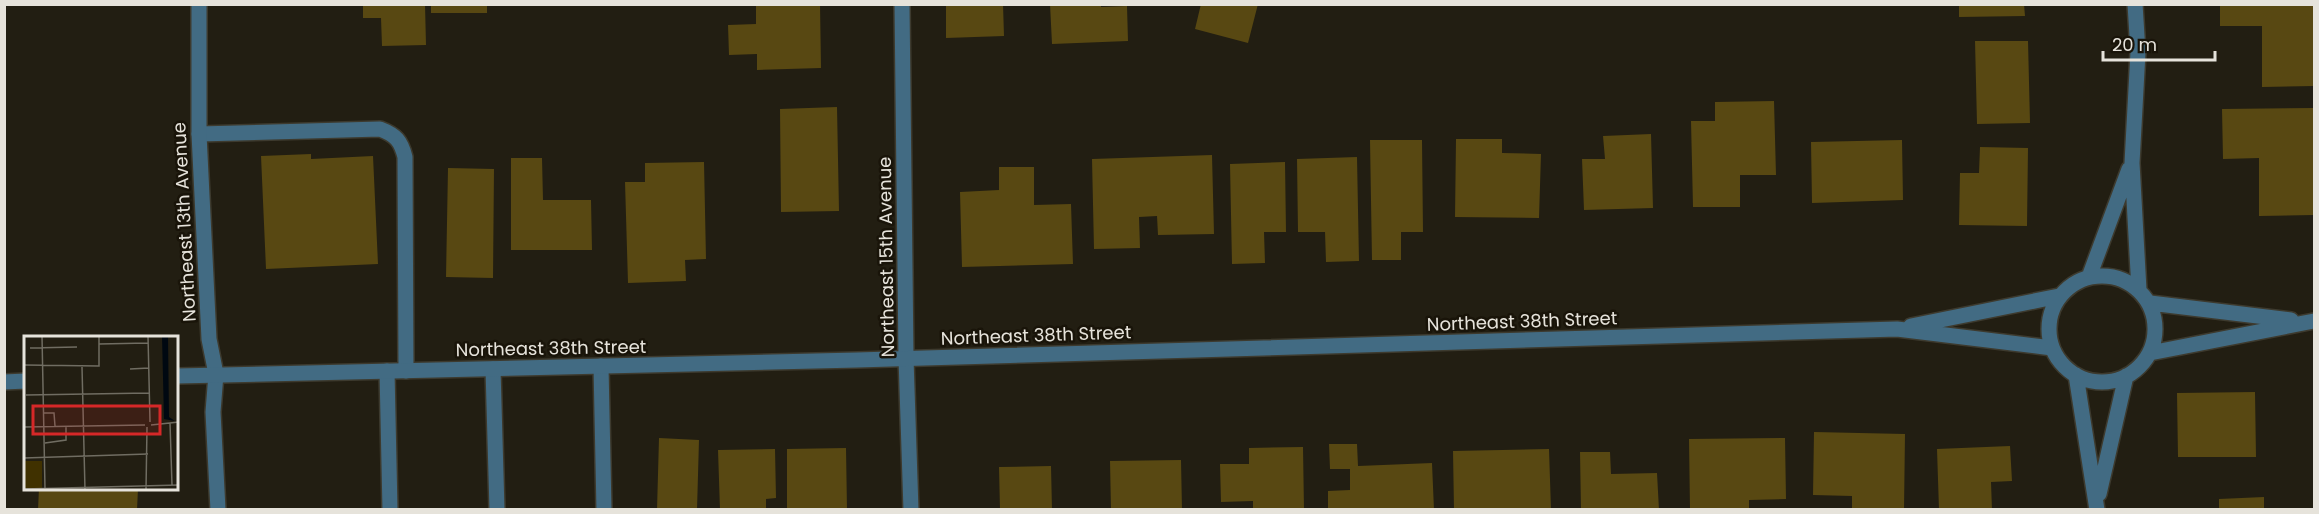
<svg xmlns="http://www.w3.org/2000/svg" width="2319" height="514" viewBox="0 0 2319 514" font-family="Poppins,sans-serif">
	<style>
		.building { fill: #584812 }
		.lines { fill: none; stroke-linecap: round; stroke-linejoin: round }
		.service-casing { stroke: #3d3a2e; stroke-width: 18 }
		.minor-casing { stroke: #3d3a2e; stroke-width: 18 }
		.tertiary-casing { stroke: #3d3a2e; stroke-width: 18 }
		.service { stroke: #426b83; stroke-width: 15 }
		.minor { stroke: #426b83; stroke-width: 15 }
		.tertiary { stroke: #426b83; stroke-width: 15 }
		.labels { text-anchor: middle; dominant-baseline: central; stroke-width: 5; stroke-linejoin: round; paint-order: stroke }
		.street-label { font-size: 18px; fill: #e6e3db; stroke: #191409 }
		.inset-road { fill: none; stroke: #706d62; stroke-width: 1.5 }
		.view { fill: #d62828; fill-opacity: 0.15; stroke: #d62828; stroke-width: 3 }
		.inset-edge { fill: none; stroke: #e6e3db; stroke-width: 3 }
	</style>
	<rect width="100%" height="100%" fill="#221e12"/>
	<path class="building" d="M363,4H425L426,45L382,46L381,18H363Z
		M431,4H487V13H431Z
		M756,4H820L821,68L757,70V54L729,55L728,25L756,24Z
		M946,4H1003L1004,36L946,38Z
		M1050,4H1101V7L1127,6L1128,41L1052,44Z
		M1201,4H1258L1248,43L1195,29Z
		M1959,4H2024L2025,16L1959,17Z
		M2220,4H2314V86L2262,87V26H2220Z
		M1975,41H2028L2030,123L1977,124Z
		M1774,101L1776,175H1740V207H1693L1691,121H1715V102Z
		M837,107L839,211L781,212L780,109Z
		M2314,108V215L2259,216V158L2223,159L2222,109Z
		M1651,134L1653,208L1584,210L1582,159H1605L1603,136Z
		M1456,139H1502V153L1541,154L1539,218L1455,217Z
		M1370,140H1422L1423,232H1401V260H1372Z
		M1902,140L1903,200L1812,203L1811,142Z
		M1980,147L2028,148L2027,226L1959,225L1960,173H1979Z
		M311,154V159L373,156L378,264L266,269L261,156Z
		M1212,155L1214,234L1158,235L1157,216L1139,217L1140,248L1094,249L1092,159Z
		M1357,157L1359,261L1326,262L1325,232H1298L1297,159Z
		M511,158H542L543,200H591L592,250H511Z
		M704,162L706,259L685,260L686,281L628,283L625,182H645V163Z
		M1285,162L1286,232H1264L1265,263L1232,264L1230,164Z
		M999,167H1034V205L1071,204L1073,264L962,267L960,192L999,190Z
		M448,168L494,169L493,278L446,277Z
		M2255,392L2256,457H2178L2177,393Z
		M1814,432L1905,434L1904,510H1852V496L1813,495Z
		M659,438L699,440L697,510H657Z
		M1785,438L1786,499L1749,500V510H1690L1689,439Z
		M1329,444H1357L1358,466L1432,463L1434,510H1328V491L1350,490V469H1330Z
		M2010,446L2012,481L1991,482L1992,510H1939L1937,449Z
		M1303,447L1304,510H1253V501L1221,502L1220,464H1249V448Z
		M846,448L847,510H787V449Z
		M775,449L776,498L766,499V510H720L718,450Z
		M1549,449L1551,510H1454L1453,451Z
		M1580,452H1610L1611,474L1657,473L1659,510H1581Z
		M1181,460L1182,510H1111L1110,461Z
		M1051,466L1052,510H1000L999,467Z
		M39,488L138,489L137,510H38Z
		M2264,497V510H2219V499Z"/>
	<g class="lines">
		<defs>
			<path id="service" d="M199,134L380,129C396,135 401,141 405,157L406,371
				M601,366L604,510
				M493,369L497,510
				M387,371L390,510"/>
			<path id="minor" d="M199,4V134L209,339L216,374L213,412L218,510
				M902,4L906,358L911,510"/>
			<path id="tertiary" d="M2135,4L2138,52L2132,163L2139,290
				M2049 329a53 53 0 1 1 106 0a53 53 0 1 1-106 0Z
				M2089,277L2129,169
				M2150,303L2291,320
				M1911,326L2059,296
				M2150,353L2314,321
				M2076,375L2097,510
				M177,376L857,360L1897,329L2052,348
				M4,382L26,381
				M2099,494L2126,376"/>
		</defs>
		<use href="#service" class="service-casing"/>
		<use href="#minor" class="minor-casing"/>
		<use href="#tertiary" class="tertiary-casing"/>
		<use href="#service" class="service"/>
		<use href="#minor" class="minor"/>
		<use href="#tertiary" class="tertiary"/>
	</g>
	<g class="labels">
		<g class="street-label">
			<text transform="translate(184 222) rotate(-93)">Northeast 13th Avenue</text>
			<text transform="translate(886 257) rotate(-91)">Northeast 15th Avenue</text>
			<text transform="translate(1522 321) rotate(-2)">Northeast 38th Street</text>
			<text transform="translate(1036 335) rotate(-2)">Northeast 38th Street</text>
			<text transform="translate(551 348) rotate(-1)">Northeast 38th Street</text>
		</g>
	</g>
	<g transform="translate(24 336)">
		<rect width="154" height="154" fill="#221e12"/>
		<path d="M0,125H18V152H0Z" fill="#403100"/>
		<path d="M138,0H144L145,81L151,85L140,83Z" fill="#000811"/>
		<path class="inset-road" d="M18,0L21,153M124,0L126,86M75,8L124,7M6,12L53,11M0,29L75,30V0M58,31L61,154M106,33L125,32M2,59L125,57M20,77H30L31,90M146,87L148,149M127,89L155,86M0,91L121,89M21,107L42,104V90M0,122L124,118M0,153L155,149M122,154L123,91"/>
		<path class="view" d="M9,70H136V98H9Z"/>
		<rect width="154" height="154" class="inset-edge"/>
	</g>
	<rect width="2319" height="514" fill="none" stroke="#e6e3db" stroke-width="12"/>
	<path d="M2103 51v9h112v-9" fill="none" stroke="#e6e3db" stroke-width="3"/>
	<text x="2112" y="51" font-size="18" fill="#e6e3db" stroke="#191409" stroke-width="4.5" paint-order="stroke">20 m</text>
</svg>
